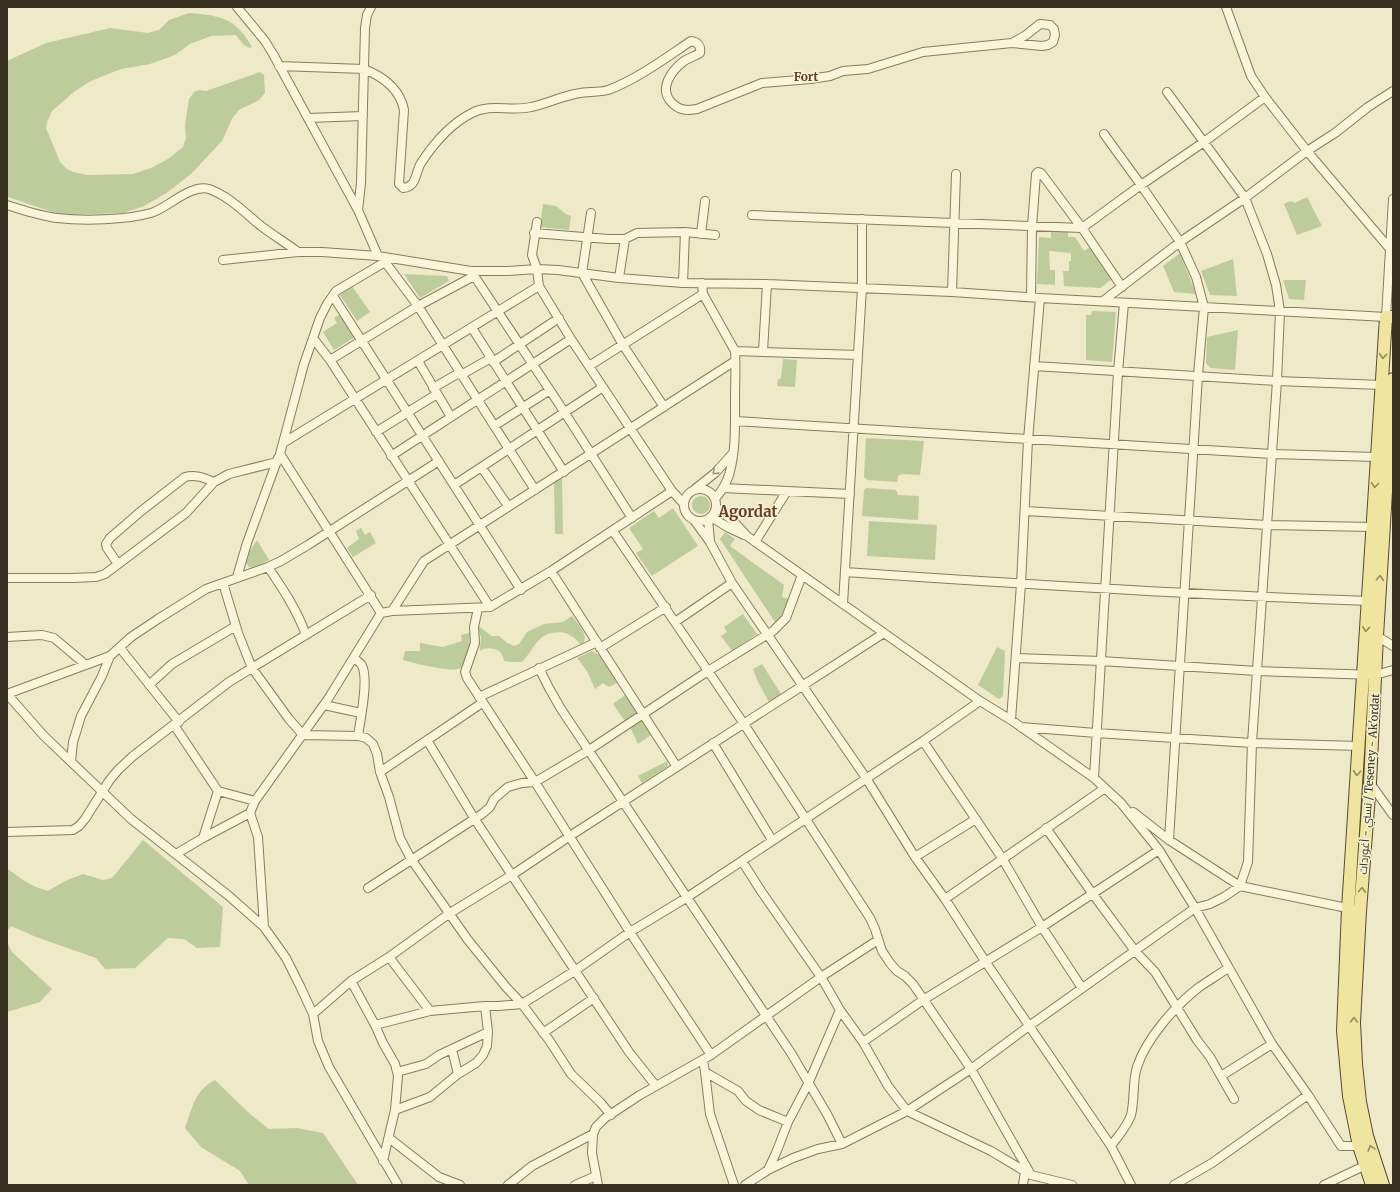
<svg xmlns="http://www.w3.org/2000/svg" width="1400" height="1192" viewBox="0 0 1400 1192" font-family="Merriweather,Cairo,serif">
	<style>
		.green { fill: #becc9c }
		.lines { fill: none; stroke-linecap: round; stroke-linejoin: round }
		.minor-casing { stroke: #8a7d5d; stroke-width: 10 }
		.primary-casing { stroke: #584a31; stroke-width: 14 }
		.minor { stroke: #f8f5db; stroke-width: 8 }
		.primary { stroke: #efe5a1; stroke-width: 12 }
		.oneway { stroke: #948c60 }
		.oneway2 { stroke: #99947e }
		.labels { text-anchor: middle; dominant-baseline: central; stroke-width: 3; stroke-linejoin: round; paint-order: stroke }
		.street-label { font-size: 11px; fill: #3a3220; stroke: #f5f2d7 }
		.neighbourhood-label { font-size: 12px; font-weight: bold; fill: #663b21; stroke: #f5f2d7 }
		.district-label { font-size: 15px; font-weight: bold; fill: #663b21; stroke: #f5f2d7 }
	</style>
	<rect width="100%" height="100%" fill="#eee9c8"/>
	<path class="green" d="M189,13C221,16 235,17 252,47L249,48L243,44L236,35L211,36L190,44L175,55L150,64L121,69L91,81L75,91L52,111L47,122L46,128L60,162L67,169L73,172L88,175L133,174L151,168L168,159L183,147L186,138L185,125L189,99L194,92L199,90L206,91L260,72L264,75L265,93L259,100L239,110L233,117L222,141L191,174L165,194L144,206L123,213L67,215L52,212L8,197L7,195V61L46,43L89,33L110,28L148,33L159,30L169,20Z
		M1307,197L1322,226L1297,235L1284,204L1290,201L1295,203Z
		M543,204L556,206L566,214L571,216L569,230L540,227Z
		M1051,231L1068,232V237H1075L1084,251L1090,247L1112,279L1100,288L1064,286L1063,271H1069V261H1071V253L1049,251L1050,270H1055V285L1037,284L1039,237L1051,238Z
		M1180,253L1196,294L1174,292L1163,266Z
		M1233,259L1237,296L1210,295L1201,271Z
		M404,274L447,276L449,281L420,298Z
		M1283,280H1306L1304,300L1289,299Z
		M352,286L370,312L357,321L340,295Z
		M1092,311L1116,312L1112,362L1086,360V315H1091Z
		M340,314L355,337L334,350L323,332L337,323L334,318Z
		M1238,330L1235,370L1210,368L1206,363L1207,337Z
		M783,359L797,360L795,387L777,386L778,380L781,378Z
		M866,438L924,441L920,475L902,474L898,476L897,482L867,480L864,477Z
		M562,477L563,534H555L554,483Z
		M866,488L896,490L898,495L919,496L918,520L862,516L864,490Z
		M692 505a9 9 0 1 1 18 0a9 9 0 1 1-18 0Z
		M673,508L698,546L652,576L636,553L643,549L629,528L654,511L659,518Z
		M869,521L937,525L935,560L867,556Z
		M361,528L365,535L370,532L376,543L353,557L347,548L359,539L356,531Z
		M725,532L735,539L730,546L784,585L782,597L789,599L784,616L775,622L720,539Z
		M257,540L269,560L253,568L249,567L245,561L246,557Z
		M743,614L757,634L732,651L721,636L727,632L724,627Z
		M572,616C578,624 590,635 582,645C571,635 567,630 551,633C547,634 543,636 540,639C533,646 529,655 522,662H512L504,661C503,657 502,653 499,651C494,648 485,647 480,651L481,637L477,625L492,636H499L507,643L514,646L519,644L527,632L544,624L563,622Z
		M469,633C471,643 470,665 458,669C451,672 412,663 403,660L405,651H420V643L443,647L462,641L461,635Z
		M997,647L1005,651L1003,696L999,699L978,685Z
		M592,651L601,656L617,683L609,687L603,683L595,689L587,671L577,658Z
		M762,664L781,694L769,702L758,682L753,669Z
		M625,695L637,714L625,721L613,704Z
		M642,720L651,735L638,744L630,727Z
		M667,761L668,765L667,767L642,783L638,776Z
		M143,840L223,907L220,947L197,948L184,939L168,938L135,968L105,969L96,958L36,937L11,926L7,931V868C19,878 32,887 48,891L65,881L83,874L103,880L112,878Z
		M7,942L12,952L52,989L40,1002L7,1012Z
		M215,1080L250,1114L269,1129L296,1128L323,1133L358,1185H249L240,1171L201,1147L185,1128C192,1108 195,1090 215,1080Z"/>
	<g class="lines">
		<defs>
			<path id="minor" d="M237,7L265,41L273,54L358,210L378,256
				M1226,7L1251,76L1265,97L1307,151L1390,249
				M279,66L364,69C384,77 400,89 404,110L399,184L403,188C417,187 415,173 421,163C434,143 450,124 472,113C491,103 511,112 531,107C546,104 560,97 575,94C586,91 597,93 608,90C636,80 667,57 691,41C698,42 701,46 700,53C695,56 689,58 684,61C671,71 658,89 672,103C679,110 686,111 697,109L762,83L811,79L830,76L843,71L868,69L923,52L1012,43L1042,46L1048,45L1053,42L1055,35L1054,29L1050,25L1040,24L1026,35L1012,43
				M308,118L363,116
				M1104,134L1141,185L1180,242L1196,277L1204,307L1198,375L1169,840
				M7,205C23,210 40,216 57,218C83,221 126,220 151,213C168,208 190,184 209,189C229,196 245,213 261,226C273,235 286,243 298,252
				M358,210L361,183L365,28L367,15L371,7
				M591,213L582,273L623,345L664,407
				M752,215L1082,228L1141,185L1204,142L1265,97
				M537,222L532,255L537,269L539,286L571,339L630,428L672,491L684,504
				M534,233L608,239H625L637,233L685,232L715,235
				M701,234L705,201
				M223,260L298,252H322L378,256L471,271H508L537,269L558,270L619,278L683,283L767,284L952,292L1040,298L1386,317L1393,199
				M385,262L418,306L535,490
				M471,271L565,413L632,518
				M619,278L625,239
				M683,283L685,232
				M702,283L703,294L735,351C736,367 735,384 735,401C735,425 736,451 729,475C726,484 721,492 715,499
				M952,292L956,174
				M333,296L521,590
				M1031,297L1032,226L1036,174L1038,172L1041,173L1082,228L1122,287
				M1103,301L1180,242L1245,198L1307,151L1335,133L1368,107L1393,91
				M472,328L564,472
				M313,338L330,360L490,607
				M735,351L858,355
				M763,351L767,284
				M330,360L418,306L474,276
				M418,361L451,417
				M493,362L559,318
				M589,366L703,294
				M1034,366L1277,381L1381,385
				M461,375L491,358
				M433,388L459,373
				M735,421L1272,454L1377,457
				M494,426L550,390
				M376,432L437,394
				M283,443L539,286
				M391,456L571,339
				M482,468L508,506
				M454,485L603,387
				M723,488L850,494
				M684 505a16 16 0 1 1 32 0a16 16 0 1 1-32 0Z
				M695,489L715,473L733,453
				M716,507L734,522L747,536L980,701L1011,720L1094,778L1121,803L1159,850L1195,908L1272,1044L1308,1095L1341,1146H1359
				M1025,511L1267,525L1372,527
				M711,517L729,528L744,535
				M708,519L710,541
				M694,520L710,542L732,583L866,778L915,857L945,899L985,961L1111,1146L1131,1185
				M613,531L744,724L870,918L875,929L882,951L890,963L897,971L905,976L913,984L971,1069L1031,1175
				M755,542L787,491
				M118,564L107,548L106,544L110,538L140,512L185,477C195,474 204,478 214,482
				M268,567C283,589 297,610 306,635
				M551,571L677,767
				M845,572C1019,584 1193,595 1368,601
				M237,577L247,543L278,458
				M7,578H71L96,577L105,574L186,513L214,482L229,474L277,462
				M223,583L238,633L252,668L289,719L303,735L358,736L366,738L373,744L377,754L380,772L389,797L400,838L411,859L468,940L506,987L522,1004L549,1040L571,1074L600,1102L611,1115
				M843,604L862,288V219
				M478,608L474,627L475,643L465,672L467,678L535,782L635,940L711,1055
				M392,611L490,607L551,571L672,491
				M381,613L280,454L304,364L320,318L327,304L336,291L385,262L387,258
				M675,622L732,583
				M1377,636L1393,646
				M7,637L42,635L54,638L86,665
				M120,648L179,722
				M600,648L666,607
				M354,658C356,660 359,662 361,664C370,676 360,721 358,736
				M1016,658L1101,661L1257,671L1375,675L1393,670
				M539,668L549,688L561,709L791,1053L827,1114L842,1144
				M149,685L172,664L236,626
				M7,694L44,736L131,819L229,896L264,927L286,958L300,986L313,1014L318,1041L329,1067L398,1185
				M7,694L110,656L131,637L158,619L206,589L268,567L281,561L308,545L439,461
				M479,697L597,642
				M324,705L361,713
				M1011,720L1021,584L1028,440L1040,298
				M174,725L218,791L255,801
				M1021,727L1096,733L1252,743L1359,746
				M427,740L474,818L629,1052L656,1086
				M923,741L1002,858L1042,927L1082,988
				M713,743L772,840
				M71,761L73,742L81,716L102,676L110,656
				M380,772L482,703
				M1094,778L1118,372L1124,303
				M1370,783L1393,815
				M1133,812L1169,840L1240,886L1352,909
				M1046,828L1092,893L1135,951L1155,972L1197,1040L1210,1057L1234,1099
				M7,832L73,830L79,826L85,819L109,781L118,770L133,756L229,682L371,595
				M203,838L218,791
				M176,854L203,838L250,813
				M915,857L976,819
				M368,888L482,814L490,807L494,799L508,787L522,783L535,782L589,750L708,671L773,631L786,618L802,575
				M945,899L1105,788
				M264,927L258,837L250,813L255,801L328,699L381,613L392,611L424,561L735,361
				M878,940L821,977L840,1010L863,1042L923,1000L1042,927L1159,850
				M389,957L430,1011L485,1006H498L522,1004L576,970L630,932L686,898L923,741L980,701
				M351,981L375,1025L383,1043L395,1064L398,1076L395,1110L383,1161
				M313,1014L351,981L389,957L450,913L512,875L570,836L884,633
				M375,1025L430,1011
				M543,1033L594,998
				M863,1042L888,1086L907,1111L991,1151L1031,1175L1072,1185
				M452,1049L458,1074
				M703,1060L705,1072L710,1114L734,1185
				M397,1072L426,1064L439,1055L488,1032
				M705,1072L738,1091L746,1101L759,1110L788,1122
				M1221,1076L1272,1044
				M395,1110L430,1097L458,1074L476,1063L483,1055L487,1046L488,1032L485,1006
				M389,1138L439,1177L460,1185
				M1111,1146C1118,1136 1127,1127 1131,1115C1135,1100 1132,1083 1137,1067C1146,1039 1175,1006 1198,988C1208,981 1218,975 1228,968
				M768,1170L776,1153L788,1122L808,1084L840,1010
				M508,1185L532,1166L593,1134
				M575,1185L596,1176
				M598,1185L592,1153L593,1134L596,1127L605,1118L640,1095L711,1055L821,977L761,891L742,861
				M745,1185L768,1170L793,1158L818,1149L842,1144L907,1111L971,1069L1029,1026L1195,908L1210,904L1224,897L1240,886L1248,862L1252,743L1277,381L1280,311L1276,285L1267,254L1245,198L1167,92
				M1023,1185L1025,1171
				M1174,1185L1212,1163L1308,1095
				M1324,1185L1366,1165"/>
			<path id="primary" d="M1372,1185L1359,1146L1349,1096L1343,1031L1348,909L1386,317H1393
				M1383,1185L1367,1136L1360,1102L1356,1064L1354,1022L1360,911L1370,783L1377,636L1393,379"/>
		</defs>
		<use href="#minor" class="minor-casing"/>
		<use href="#primary" class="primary-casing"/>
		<use href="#minor" class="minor"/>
		<use href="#primary" class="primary"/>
	</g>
	<defs><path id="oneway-chevron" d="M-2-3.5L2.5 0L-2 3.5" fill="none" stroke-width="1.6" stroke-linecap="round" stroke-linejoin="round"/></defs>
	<g class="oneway">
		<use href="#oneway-chevron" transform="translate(1383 356) rotate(94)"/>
		<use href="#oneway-chevron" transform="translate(1375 485) rotate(94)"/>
		<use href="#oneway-chevron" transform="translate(1380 578) rotate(-87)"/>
		<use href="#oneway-chevron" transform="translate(1366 629) rotate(94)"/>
		<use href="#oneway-chevron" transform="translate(1357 773) rotate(94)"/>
		<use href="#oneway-chevron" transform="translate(1362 890) rotate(-86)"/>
		<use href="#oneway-chevron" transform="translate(1354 1020) rotate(-88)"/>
		<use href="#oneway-chevron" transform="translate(1371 1148) rotate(-107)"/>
	</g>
	<use class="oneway2" href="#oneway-chevron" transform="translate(715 472) rotate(136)"/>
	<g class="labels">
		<g class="street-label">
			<text transform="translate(1369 784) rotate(-86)">تسني - أغوردات / Teseney - Ak'ordat</text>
		</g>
		<g class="neighbourhood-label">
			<text x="806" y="76">Fort</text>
		</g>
		<g class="district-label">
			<text x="748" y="511">Agordat</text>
		</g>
	</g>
	<rect width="1400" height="1192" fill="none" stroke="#3a3220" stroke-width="16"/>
</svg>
